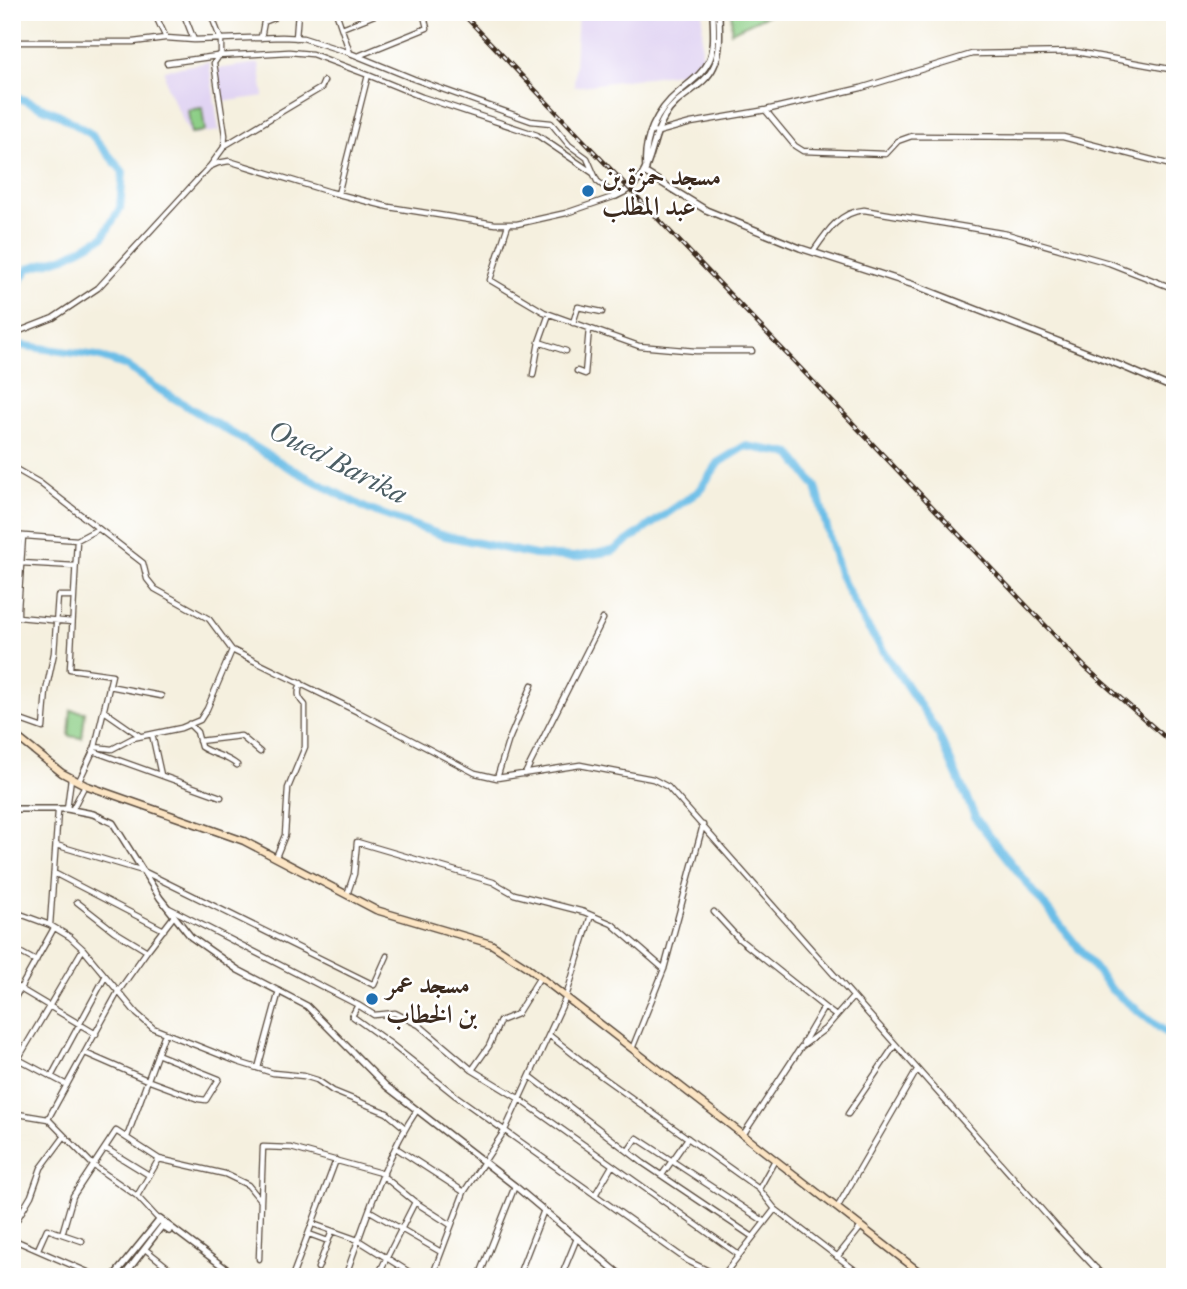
<svg xmlns="http://www.w3.org/2000/svg" width="1187" height="1289" viewBox="0 0 1187 1289" font-family="'IM FELL French Canon',Amiri,serif">
	<style>
		.built { fill: #e1d4f3 }
		.green { fill: #8dcf87; stroke: #647c52; stroke-width: 2 }
		.lines { fill: none; stroke-linecap: round; stroke-linejoin: round }
		.river { stroke: #6cbee7; stroke-width: 8 }
		.minor-casing { stroke: #57483b; stroke-width: 7 }
		.tertiary-casing { stroke: #57483b; stroke-width: 8 }
		.secondary-casing { stroke: #57483b; stroke-width: 9 }
		.minor { stroke: #fff; stroke-width: 4.5 }
		.tertiary { stroke: #fff; stroke-width: 5 }
		.secondary { stroke: #fce5c4; stroke-width: 6 }
		.rail-casing { stroke: #3b2a1e; stroke-width: 4.5 }
		.rail { stroke: #fff; stroke-width: 2; stroke-dasharray: 5; stroke-linecap: butt }
		.poi-dot { fill: #1f6fb2; stroke: #fff; stroke-width: 2.5 }
		.labels { text-anchor: middle; dominant-baseline: central; stroke-width: 5; stroke-linejoin: round; paint-order: stroke }
		.poi-label { font-size: 26px; font-weight: bold; fill: #3b2a1e; stroke: #fff; text-anchor: start }
		.water-label { font-size: 28px; font-style: italic; fill: #4c5e64; stroke: #fff }
	</style>
	<rect width="100%" height="100%" fill="#fff"/>
	<filter id="ink" filterUnits="userSpaceOnUse"><feTurbulence type="fractalNoise" baseFrequency=".0143" numOctaves="2"/><feDisplacementMap in="SourceGraphic" scale="14" xChannelSelector="R" yChannelSelector="G"/><feConvolveMatrix kernelMatrix="1 2 1 2 8 2 1 2 1" color-interpolation-filters="sRGB"/></filter>
	<filter id="wash" filterUnits="userSpaceOnUse"><feTurbulence type="fractalNoise" baseFrequency=".00686" numOctaves="4" result="noise"/><feDisplacementMap in="SourceGraphic" scale="28" xChannelSelector="R" yChannelSelector="G"/><feGaussianBlur stdDeviation="1.57" result="paint"/><feColorMatrix in="noise" values="0 0 0 0 0 0 0 0 0 0 0 0 0 0 0 0 0 1.4 0 .05"/><feComposite in="paint" operator="in"/></filter>
	<g filter="url(#wash)">
		<rect width="100%" height="100%" fill="#f5f0df"/>
		<path class="built" d="M578,12H703L701,70L574,87Z
			M209,62L219,131L190,135L167,87L164,70Z
			M259,63L264,96L222,102L217,69Z"/>
		<path class="green" d="M732,12H774L731,32Z
			M202,108L205,131L191,133L188,110Z
			M71,710L85,712L82,738L69,736Z"/>
		<g class="lines">
			<path class="river" d="M12,95L58,114L91,134L123,172L120,208L103,237L65,257L29,268L12,292
				M12,338L18,345L97,356L127,366L157,388L288,467L367,509L441,535L535,555L574,557L613,551L699,491L719,462L745,446L791,454L816,487L839,573L864,622L937,731L976,819L1112,990L1175,1040"/>
		</g>
	</g>
	<g filter="url(#ink)">
		<g class="lines">
			<defs>
				<path id="minor" d="M183,12L194,40
					M210,12L221,40V53L214,63L225,135L224,147L210,166
					M336,12L350,53
					M342,28L382,12
					M261,38L264,22L274,18
					M296,38L298,12
					M12,42H133L165,38
					M358,56L427,28L423,12
					M167,63L217,56L289,52L312,54L368,75L338,194
					M368,75L422,97L537,135L593,173
					M766,111L795,146L803,151L886,154L898,141L912,136L1063,137L1175,166
					M651,131L658,132L691,123L766,110L861,88L972,54L1076,52L1175,70
					M224,146L321,88L324,81
					M508,225L490,280L544,312L639,346L696,351H752
					M813,252C826,233 839,212 864,210L1007,234L1109,263L1175,289
					M573,323L578,307L602,312
					M12,334L53,318L98,288L209,167L218,163L229,161L330,192L389,207L495,224H517L566,213L616,196L597,181L587,158L569,145L551,123L531,121L414,79L350,53L303,38L282,37L194,40L166,38L154,12
					M539,342L566,351
					M577,371L585,374L589,329
					M533,375L539,342L549,314
					M12,467L40,483L143,563L147,579L155,589L209,619L232,650L207,709L200,720L181,728L133,738L112,749L95,747L79,781
					M12,535L77,540L98,529
					M77,540L70,669L112,675L95,747
					M21,563L75,566
					M12,609H18L23,536
					M18,617L72,622
					M12,644L13,618L18,617V609
					M232,650L358,712L475,773L497,778L580,765L653,779L668,787L1057,1227L1104,1277
					M109,686L161,696
					M104,711L140,736
					M12,717L43,728L46,691L54,653L58,596H74
					M189,724L197,732L201,747C213,755 225,755 237,765
					M152,734L161,775
					M199,741L241,736L260,752
					M93,751L221,797
					M525,774L603,619
					M497,778L508,742L532,685
					M67,809L71,778
					M72,810L85,785
					M56,845L143,871L374,985L387,956
					M276,857L285,835L288,788L305,747V705C298,698 297,693 301,683
					M54,873L164,930
					M347,895L354,874L357,842L493,882L514,894L584,912L612,924L664,969
					M77,902L114,931L147,951L174,916
					M169,908L358,1005L352,1016L391,1044L456,1096L688,1261L721,1277
					M12,911L50,925L70,937L83,949L137,1014L153,1028L238,1062L273,1073L304,1076L317,1080L333,1091L387,1113L405,1128
					M714,912L739,939L824,1007
					M50,925L58,811
					M12,948L36,961
					M12,984L96,1034
					M12,1003L54,928
					M358,1005L374,1015L395,1013L419,1025L472,1070L518,1098L739,1255
					M549,1035L601,1076L759,1189L775,1209
					M803,1043L824,1007L836,1016
					M632,1049L664,969L703,825
					M85,1053L147,1080L198,1099L206,1100L219,1079L157,1054
					M12,1056L18,1059L12,1071
					M258,1068L279,991
					M472,1070L489,1046L500,1021L517,1014L540,977
					M530,1076L643,1163L753,1237
					M51,1077L105,977
					M67,1085L18,1059L83,949
					M12,1113L48,1119L94,1166L137,1196L161,1222
					M848,1114L895,1045
					M48,1119L118,992L147,951
					M743,1135L801,1047L825,1029L853,997
					M127,1137L165,1033
					M105,1148L149,1175
					M396,1148L464,1192
					M628,1151L637,1138L765,1222
					M662,1175L688,1138
					M383,1176L415,1202L451,1225
					M759,1189L775,1160
					M595,1195L612,1166
					M137,1196L159,1159
					M261,1201L263,1147L291,1148L384,1174
					M837,1208L917,1070
					M370,1211L441,1252
					M313,1224L358,1240L417,1277
					M12,1228L31,1196L41,1168L64,1137
					M62,1234L73,1196L116,1131L159,1159L225,1174L248,1185L261,1201L259,1259
					M309,1234L328,1241
					M12,1239L99,1277
					M38,1249L47,1229L82,1241
					M145,1249L180,1277
					M837,1257L861,1227
					M318,1268L332,1231
					M129,1269L138,1277
					M292,1277L336,1160
					M345,1277C366,1221 383,1160 417,1110
					M377,1277L415,1202
					M432,1277L464,1192L505,1130L566,997L591,915
					M479,1277L515,1186
					M518,1277L544,1210
					M561,1277L577,1238
					M722,1277L775,1209L864,1277
					M1090,1277L1096,1268"/>
				<path id="tertiary" d="M646,169C643,139 656,111 679,92C690,82 702,75 709,61C716,46 713,28 713,12
					M644,172L706,210L800,248L914,285L1119,365L1175,389
					M616,196C657,179 646,146 665,116C677,95 704,88 714,66C722,50 719,29 719,12
					M12,809H67L93,814L113,823L160,898L191,937L238,970L307,1006L386,1086L515,1186L623,1277
					M113,1277L160,1219L237,1277
					M123,1277L162,1226L169,1231"/>
				<path id="secondary" d="M12,733L62,773L85,785L244,841L376,910L491,944L527,967L926,1277"/>
			</defs>
			<use href="#minor" class="minor-casing"/>
			<use href="#tertiary" class="tertiary-casing"/>
			<use href="#secondary" class="secondary-casing"/>
			<use href="#minor" class="minor"/>
			<use href="#tertiary" class="tertiary"/>
			<use href="#secondary" class="secondary"/>
			<defs>
				<path id="rail" d="M461,12L1085,667L1175,746"/>
			</defs>
			<use href="#rail" class="rail-casing"/>
			<use href="#rail" class="rail"/>
		</g>
	</g>
	<g class="poi-dot">
		<circle cx="588" cy="191" r="7"/>
		<circle cx="372" cy="999" r="7"/>
	</g>
	<g class="labels">
		<g class="poi-label">
			<text x="602" y="176">مسجد حمزة بن<tspan x="602" dy="30">عبد المطلب</tspan></text>
			<text x="386" y="984">مسجد عمر<tspan x="386" dy="30">بن الخطاب</tspan></text>
		</g>
		<g class="water-label">
			<text transform="translate(338 462) rotate(27)">Oued Barika</text>
		</g>
	</g>
	<rect width="1187" height="1289" fill="none" stroke="#fff" stroke-width="42"/>
</svg>
